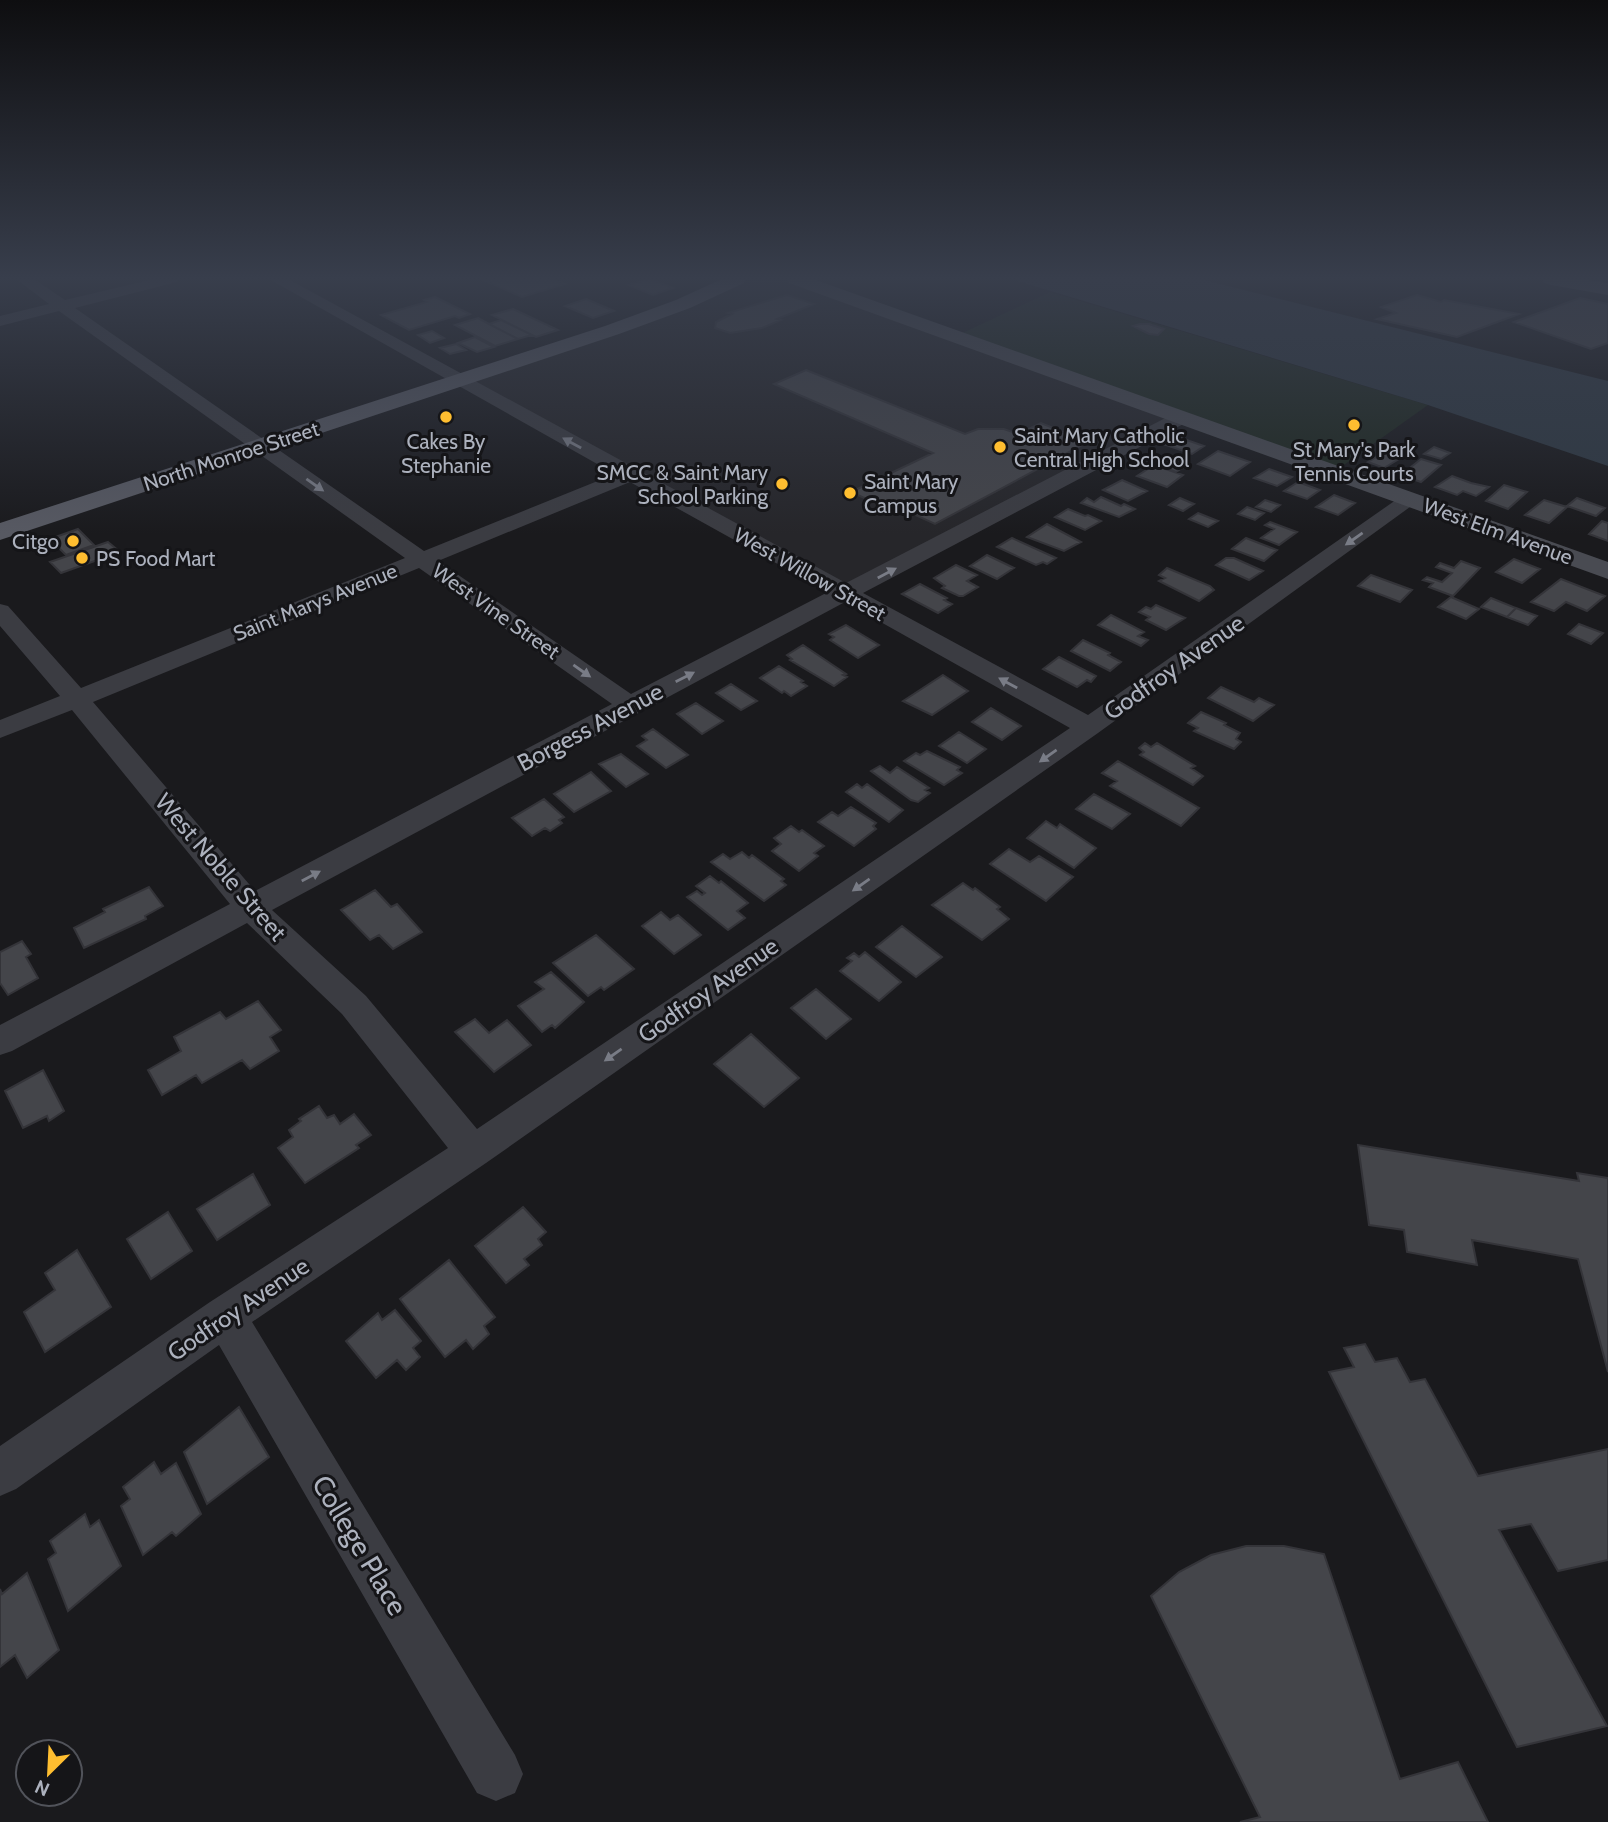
<svg xmlns="http://www.w3.org/2000/svg" width="1608" height="1822" viewBox="0 0 1608 1822" font-family="Cabin,sans-serif">
	<style>
		.built { fill: #26262a }
		.green { fill: #1f2921 }
		.water { fill: #2f3943 }
		.building { fill: #44454a; stroke: #343439; stroke-width: 2 }
		.lines { fill: none; stroke-linecap: round; stroke-linejoin: round }
		.street { fill: #3b3c42; fill-rule: evenodd }
		.secondary { fill: #494b52; fill-rule: evenodd }
		.primary { fill: #575962; fill-rule: evenodd }
		.oneway { fill: #797c86 }
		.poi-dot { fill: #ffbe30; stroke: #151518; stroke-width: 2.5 }
		.labels { text-anchor: middle; dominant-baseline: central; stroke-width: 6; stroke-linejoin: round; paint-order: stroke }
		.far-poi-label { font-size: 21px; fill: #acb1bd; stroke: #151518; text-anchor: start }
		.far-street-label { font-size: 21px; fill: #acb1bd; stroke: #151518 }
		.street-label { font-size: 24px; fill: #acb1bd; stroke: #151518 }
		.near-street-label { font-size: 28px; fill: #acb1bd; stroke: #151518 }
	</style>
	<rect width="100%" height="100%" fill="#1a1a1d"/>
	<path class="built" d="M737,279H793L1182,417L846,594L458,381L683,304Z"/>
	<path class="green" d="M1050,292L1428,405L1334,472L956,336Z"/>
	<path class="water" d="M1011,279H1200L1608,381V466L1428,405Z"/>
	<path class="building" d="M481,279H552L565,284L522,297Z
		M650,279L673,288L653,295L628,285Z
		M787,295L814,304L777,319L781,320L762,328L730,333L715,328L716,322L732,314L728,313Z
		M1417,295L1441,302L1444,300L1519,314L1457,337L1377,319L1396,313L1381,307Z
		M435,297L470,314L459,318L455,316L409,330L381,315L427,302L424,300Z
		M1580,298L1608,304V343L1591,349L1514,322Z
		M586,299L614,311L593,318L565,306Z
		M513,309L558,330L536,337L492,315Z
		M478,318L489,324L518,339L495,346L455,325Z
		M501,320L532,335L518,339L489,324Z
		M1140,324H1149L1164,329L1158,335L1149,334L1133,326Z
		M432,331L444,338L430,343L418,335Z
		M475,337L494,347L477,352L458,343Z
		M456,344L466,350L450,354L440,348Z
		M806,370L965,434L978,429H1004L1018,434L1041,423L1088,442L935,524L909,512L902,515L851,492L933,453L774,384Z
		M1178,437L1204,446L1192,454L1166,445Z
		M1434,447L1450,453L1441,459L1424,454Z
		M1218,451L1250,462L1230,476L1198,464Z
		M1383,453L1399,459L1384,468L1368,462Z
		M1169,459L1187,465L1176,472L1159,465Z
		M1421,459L1441,465L1421,482L1401,475Z
		M1154,465L1183,475L1167,487L1137,476Z
		M1269,469L1292,477L1277,486L1254,478Z
		M1452,476L1471,483L1489,487L1476,496L1463,491L1457,495L1435,487Z
		M1122,480L1147,491L1128,501L1103,490Z
		M1298,482L1320,490L1307,499L1284,491Z
		M1504,485L1527,492L1508,509L1486,501Z
		M1334,495L1355,503L1338,515L1316,507Z
		M1101,497L1121,506L1124,504L1135,509L1119,517L1081,503L1087,498L1094,502Z
		M1180,498L1194,504L1183,511L1169,505Z
		M1577,498L1605,508L1596,516L1567,506Z
		M1265,500L1280,505L1271,512L1256,507Z
		M1544,500L1567,507L1549,523L1525,515Z
		M1247,507L1264,513L1255,520L1238,514Z
		M1068,509L1085,516L1088,515L1101,521L1085,530L1055,517Z
		M1198,513L1218,521L1208,527L1189,519Z
		M1602,521L1608,523V541L1589,534Z
		M1270,522L1297,532L1279,545L1261,538L1274,529L1265,525Z
		M1047,524L1081,542L1064,551L1027,537Z
		M78,529L94,545L66,555L50,539Z
		M1012,538L1056,558L1047,564L1043,562L1036,565L997,547Z
		M1246,538L1277,550L1264,561L1232,549Z
		M108,542L120,552L61,573L50,562Z
		M987,555L1014,568L997,579L970,566Z
		M1226,558H1234L1263,571L1249,580L1216,565Z
		M1514,559L1540,569L1522,583L1496,572Z
		M1461,561L1480,568L1453,596L1429,587L1433,583L1423,580L1427,577L1442,582L1452,573L1436,567L1440,563L1454,568Z
		M956,565L977,575L967,581L978,587L963,596H959L942,588L945,586L934,578Z
		M1167,568L1210,586L1214,590L1199,601L1159,581L1165,578L1159,575Z
		M1371,575L1412,590L1400,602L1358,586Z
		M1561,579L1605,596L1587,611L1566,602L1554,611L1531,602Z
		M920,584L947,598L944,600L952,604L938,613L902,594Z
		M1451,597L1479,609L1466,619L1438,607Z
		M1491,598L1516,608L1507,617L1481,607Z
		M1156,605L1185,618L1166,630L1146,620L1150,617L1139,612L1146,607L1151,609Z
		M1516,608L1537,616L1528,625L1507,617Z
		M1111,615L1144,632L1138,636L1148,640L1141,646L1098,625Z
		M1579,624L1603,633L1591,644L1568,634Z
		M846,625L879,645L858,658L830,640L834,637L829,634Z
		M1083,640L1110,653L1108,655L1121,662L1110,671L1071,651Z
		M803,645L846,674L843,675L847,677L834,686L790,660L792,659L787,655Z
		M1059,657L1096,676L1091,682L1087,680L1077,687L1043,669Z
		M779,666L803,681L801,682L807,686L791,696L784,691L782,693L760,678Z
		M943,675L968,691L932,715L903,701Z
		M731,684L757,701L741,710L716,693Z
		M1221,687L1254,702L1259,698L1274,705L1253,721L1208,698Z
		M696,703L723,721L702,734L677,714Z
		M991,708L1021,726L1002,740L972,722Z
		M1201,712L1226,723L1224,725L1240,733L1236,739L1241,742L1234,749L1194,731L1198,728L1188,723Z
		M653,729L688,755L666,768L637,746L647,740L642,736Z
		M959,732L986,749L967,763L939,746Z
		M1145,743L1151,747L1157,743L1195,766L1191,768L1203,776L1193,785L1140,755L1144,752L1139,748Z
		M927,751L960,767L957,770L962,773L944,785L904,761L916,753L920,755Z
		M621,754L648,774L626,787L599,764Z
		M1118,761L1199,808L1181,826L1110,786L1117,781L1102,773Z
		M880,766L890,773L897,767L929,788L925,790L930,793L918,802L911,800L871,771Z
		M591,772L611,791L574,812L554,794Z
		M857,784L862,788L867,784L903,810L889,822L846,792Z
		M1094,794L1130,814L1112,829L1076,809Z
		M544,799L564,817L559,820L562,823L550,831L545,828L532,836L512,818Z
		M851,807L876,823L873,826L876,829L854,846L818,822L832,812L838,816Z
		M1046,821L1057,828L1060,824L1096,848L1074,868L1027,838Z
		M791,826L799,832L802,830L824,846L814,853L818,856L799,871L772,851L781,844L774,838Z
		M1009,849L1030,862L1039,856L1073,877L1046,901L990,864Z
		M742,852L749,858L752,855L784,879L781,881L786,885L764,901L711,862L723,854L730,859Z
		M710,876L719,883L721,881L748,903L737,911L745,918L728,930L687,897L697,891L702,895L705,893L696,886Z
		M963,883L973,890L975,888L1000,907L997,909L1009,919L982,940L932,905Z
		M149,887L163,906L145,916L146,919L84,948L74,928L105,912L103,909Z
		M375,890L391,907L397,904L422,932L393,949L379,935L370,940L341,910Z
		M661,912L670,920L678,915L701,935L674,954L642,926Z
		M902,926L942,957L916,977L876,947Z
		M596,935L634,969L604,990L601,987L588,996L553,963Z
		M22,941L31,954L26,957L38,978L8,995L0,983V952Z
		M865,952L901,982L879,1001L840,971L852,961L847,958L854,953L859,957Z
		M551,972L584,1002L555,1028L552,1025L542,1032L518,1006L544,989L535,982Z
		M816,989L851,1019L826,1039L791,1008Z
		M258,1001L281,1030L270,1037L279,1051L250,1069L242,1060L202,1083L196,1075L162,1095L148,1070L181,1051L174,1037L220,1012L226,1019Z
		M475,1019L489,1033L507,1020L531,1045L494,1072L455,1032Z
		M751,1034L799,1078L764,1107L714,1064Z
		M43,1070L64,1111L49,1121L47,1116L23,1128L5,1091Z
		M319,1106L327,1118L334,1115L340,1124L354,1114L371,1135L356,1145L359,1148L305,1183L278,1148L293,1137L289,1130L301,1121L299,1119Z
		M1358,1145L1579,1181L1577,1173L1608,1178V1372L1578,1259L1472,1240L1477,1265L1407,1252L1404,1230L1369,1225Z
		M253,1174L270,1205L217,1240L197,1209Z
		M523,1207L546,1232L538,1239L542,1245L524,1259L529,1265L506,1283L475,1246Z
		M168,1212L192,1251L151,1279L127,1239Z
		M77,1250L111,1307L45,1352L24,1312L55,1290L45,1273Z
		M449,1260L495,1317L484,1326L489,1334L473,1349L466,1340L445,1357L400,1299Z
		M395,1310L421,1341L413,1348L420,1357L406,1370L397,1360L376,1378L346,1341L378,1313L382,1320Z
		M1365,1344L1375,1362L1397,1358L1410,1382L1425,1379L1478,1476L1608,1449V1560L1558,1571L1531,1524L1499,1530L1607,1726L1517,1747L1329,1372L1354,1367L1344,1348Z
		M239,1407L269,1457L207,1504L184,1452Z
		M154,1462L161,1474L176,1463L201,1514L176,1536L172,1532L143,1555L121,1506L130,1499L123,1487Z
		M85,1514L90,1527L99,1520L121,1566L68,1611L48,1559L56,1553L50,1541Z
		M1246,1546H1284L1324,1554L1400,1779L1458,1762L1488,1822H1240L1260,1817L1151,1596L1179,1572L1211,1555Z
		M27,1573L59,1650L27,1678L15,1655L0,1667V1589L2,1594Z"/>
	<g class="lines">
		<path class="street" d="M16,279H34L65,300L154,279H180L177,282L75,308L424,551L615,474L269,279H288L846,583L1175,413H1189L1191,417L1189,421L863,593L1088,715L1403,495H1417L1421,499L1098,733L486,1163L252,1322L515,1755L523,1774L515,1793L496,1801L477,1793L219,1345L16,1489L0,1496V1446L210,1302L448,1148L342,1014L247,923L12,1051L0,1055V1025L230,904L72,710L0,738V720L60,696L0,626V604L8,606L81,688L405,558L59,311L0,326V316L49,304ZM630,482L828,592L631,694L438,561ZM419,568L612,704L255,891L93,702ZM845,602L1070,728L477,1129L366,996L272,910Z"/>
		<path class="secondary" d="M787,279H813L1608,562V579L789,283Z
			M1542,279H1582L1608,283V295L1551,285L1544,283Z"/>
		<path class="primary" d="M722,279H746L744,283L690,308L619,334L0,540V523L605,326L676,300Z"/>
	</g>
	<defs><path id="oneway-solid" d="M-6-.8H1V-3.2L6.5 0L1 3.2V.8H-6Z" transform="scale(1.75)"/></defs>
	<g class="oneway">
		<use href="#oneway-solid" transform="translate(572 443) rotate(-151)"/>
		<use href="#oneway-solid" transform="translate(315 485) rotate(35)"/>
		<use href="#oneway-solid" transform="translate(1354 539) rotate(145)"/>
		<use href="#oneway-solid" transform="translate(887 573) rotate(-28)"/>
		<use href="#oneway-solid" transform="translate(582 671) rotate(35)"/>
		<use href="#oneway-solid" transform="translate(685 677) rotate(-27)"/>
		<use href="#oneway-solid" transform="translate(1008 683) rotate(-151)"/>
		<use href="#oneway-solid" transform="translate(1048 756) rotate(145)"/>
		<use href="#oneway-solid" transform="translate(311 876) rotate(-28)"/>
		<use href="#oneway-solid" transform="translate(861 885) rotate(145)"/>
		<use href="#oneway-solid" transform="translate(613 1055) rotate(145)"/>
	</g>
	<linearGradient id="sky" x2="0" y2="1"><stop stop-color="#0e0e10"/><stop offset="0.52" stop-color="#383e4c"/><stop offset="1" stop-color="#383e4c" stop-opacity="0"/></linearGradient>
	<rect width="1608" height="534" fill="url(#sky)"/>
	<g class="poi-dot">
		<circle cx="446" cy="417" r="7"/>
		<circle cx="1354" cy="425" r="7"/>
		<circle cx="1000" cy="447" r="7"/>
		<circle cx="782" cy="484" r="7"/>
		<circle cx="850" cy="493" r="7"/>
		<circle cx="73" cy="541" r="7"/>
		<circle cx="82" cy="558" r="7"/>
	</g>
	<g class="labels">
		<g class="far-poi-label">
			<text x="1014" y="435">Saint Mary Catholic<tspan x="1014" dy="24">Central High School</tspan></text>
			<text x="446" y="441" text-anchor="middle">Cakes By<tspan x="446" dy="24">Stephanie</tspan></text>
			<text x="1354" y="449" text-anchor="middle">St Mary's Park<tspan x="1354" dy="24">Tennis Courts</tspan></text>
			<text x="768" y="472" text-anchor="end">SMCC &amp; Saint Mary<tspan x="768" dy="24">School Parking</tspan></text>
			<text x="864" y="481">Saint Mary<tspan x="864" dy="24">Campus</tspan></text>
			<text x="59" y="541" text-anchor="end">Citgo</text>
			<text x="96" y="558">PS Food Mart</text>
		</g>
		<g class="far-street-label">
			<text transform="translate(231 456) rotate(-18)">North Monroe Street</text>
			<text transform="translate(1498 531) rotate(20)">West Elm Avenue</text>
			<text transform="translate(810 574) rotate(29)">West Willow Street</text>
			<text transform="translate(315 602) rotate(-22)">Saint Marys Avenue</text>
			<text transform="translate(496 611) rotate(35)">West Vine Street</text>
		</g>
		<g class="street-label">
			<text transform="translate(1174 667) rotate(-35)">Godfroy Avenue</text>
			<text transform="translate(590 727) rotate(-28)">Borgess Avenue</text>
			<text transform="translate(221 867) rotate(49)">West Noble Street</text>
			<text transform="translate(708 990) rotate(-35)">Godfroy Avenue</text>
			<text transform="translate(238 1309) rotate(-34)">Godfroy Avenue</text>
		</g>
		<g class="near-street-label">
			<text transform="translate(360 1545) rotate(59)">College Place</text>
		</g>
	</g>
	<g transform="translate(49 1773) rotate(204)"><circle r="33" fill="#151518" stroke="#51535a" stroke-width="2"/>
	<path d="M0-5L12 26L0 18L-12 26Z" fill="#ffbe30"/>
	<text y="-10" font-size="19" font-weight="bold" text-anchor="middle" fill="#acb1bd">N</text>
	</g>
</svg>
